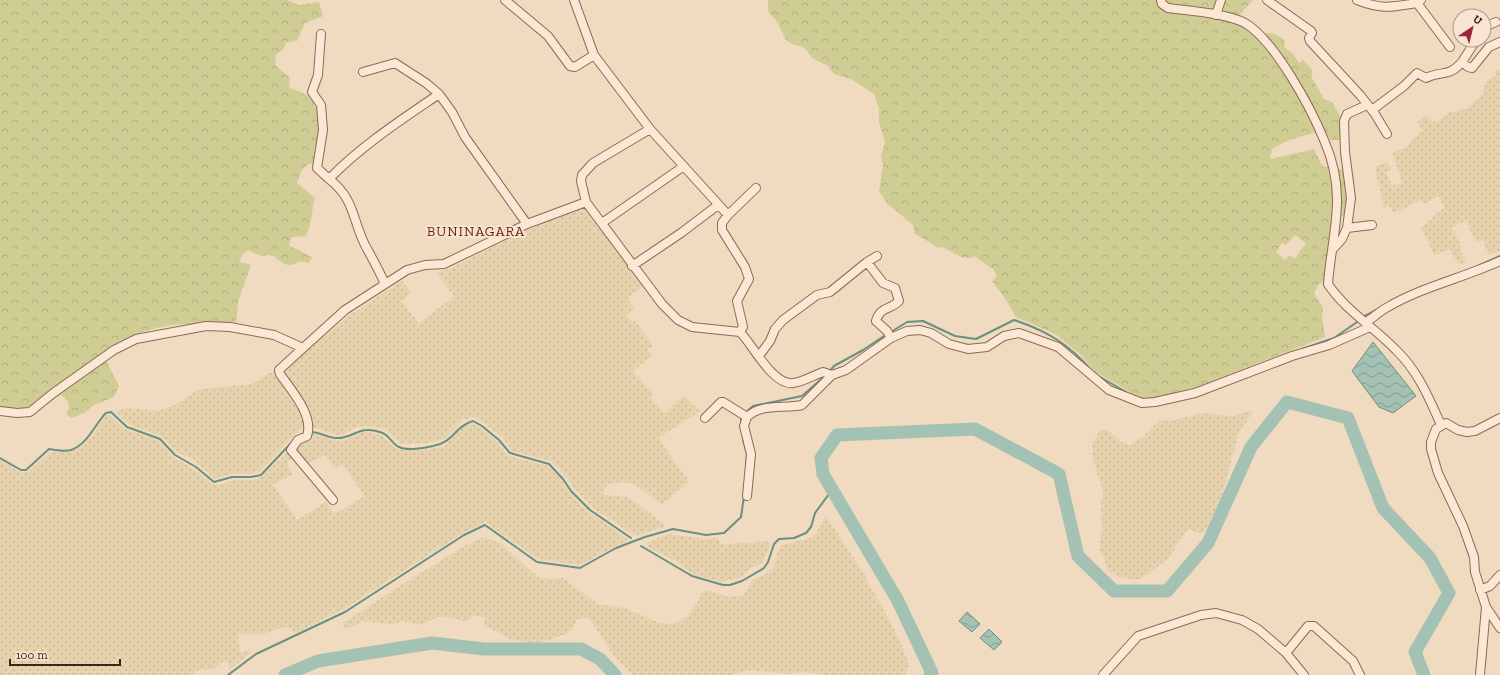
<svg xmlns="http://www.w3.org/2000/svg" width="1500" height="675" viewBox="0 0 1500 675" font-family="'Zilla Slab',serif">
	<style>
		.farmland { fill: url(#farmland-dots); fill-rule: evenodd }
		.forest { fill: url(#forest-crowns); fill-rule: evenodd }
		.water { fill: url(#water-waves); stroke: #6a9180 }
		.lines { fill: none; stroke-linecap: round; stroke-linejoin: round }
		.stream { stroke: #6a9180; stroke-width: 2 }
		.river { stroke: #a4c2b4; stroke-width: 13 }
		.minor-casing { stroke: #8b6a57; stroke-width: 10 }
		.minor { stroke: #fbe8d4; stroke-width: 8 }
		.labels { text-anchor: middle; dominant-baseline: central; stroke-width: 4; stroke-linejoin: round; paint-order: stroke }
		.quarter-label { font-size: 14px; letter-spacing: 1px; fill: #691c19; stroke: #f7e5d1 }
	</style>
	<defs>
		<pattern id="farmland-dots" width="8" height="8" patternUnits="userSpaceOnUse"><rect width="8" height="8" fill="#e6d3ad"/><path d="M2 2h.1M6 6h.1" fill="none" stroke="#c6b594" stroke-width="1.8" stroke-linecap="round"/></pattern>
		<pattern id="forest-crowns" width="20" height="18" patternUnits="userSpaceOnUse"><rect width="20" height="18" fill="#cfcc94"/><path d="M2 6a3 3 0 1 1 6 0M12 15a3 3 0 1 1 6 0" fill="none" stroke="#b2af7f"/></pattern>
		<pattern id="water-waves" width="16" height="10" patternUnits="userSpaceOnUse"><rect width="16" height="10" fill="#a4c2b4"/><path d="M0 5q4-4 8 0t8 0" fill="none" stroke="#879d92"/></pattern>
	</defs>
	<rect width="100%" height="100%" fill="#f0dac0"/>
	<path class="farmland" d="M1500,69V251L1489,255L1483,240L1476,242L1465,221L1452,228L1462,248L1460,250L1466,262L1459,265L1450,249L1434,255L1421,228L1445,207L1438,196L1424,204L1421,200L1394,213L1389,206L1384,208L1375,167L1387,162L1391,169L1386,172L1392,186L1402,182L1393,153L1407,146L1422,131L1418,122L1426,115L1433,122H1438L1448,113L1466,109L1482,95L1486,82L1496,76L1495,71Z
		M586,208L644,285L627,298L634,309L625,315L631,321L636,322L653,346L647,350L652,356L633,371L653,394L654,396L651,398L664,413L683,396L700,411L658,438L689,482L662,504L636,485L623,482L608,484L602,492L604,495L626,497L635,502L663,524L664,527L635,536L592,507L574,488L566,476L551,461L512,451L502,437L484,423L474,417L463,420L445,439L427,443L401,444L384,429L369,426L357,427L344,434L337,435L315,428L301,429L259,472L250,474H232L215,479L193,459L176,452L161,436L134,427L124,420L116,412L126,408L158,411L175,405L200,389L252,384L270,373L284,369L349,316L402,281L411,292L401,301L419,324L454,296L437,273L452,268L503,241L572,211Z
		M1248,411L1253,412L1239,432L1220,503L1206,529L1201,534L1188,529L1169,557L1149,574L1140,579L1137,580L1119,577L1109,572L1107,570L1105,559L1099,549L1102,530L1101,504L1103,491L1093,459L1092,443L1101,430H1107L1123,443L1129,445L1142,438L1160,420L1170,421L1203,413L1233,416Z
		M107,415H110L125,429L159,441L173,457L194,469L213,485H220L233,480H251L262,477L304,436L314,434L337,441L346,440L359,433L369,432L381,435L398,450H427L445,446L464,427L473,424L481,428L498,442L508,456L548,466L561,480L569,492L588,512L616,530L628,540L579,565L538,559L485,522L463,533L344,609L296,633L290,628H281L263,634H238L240,653L246,650L250,651L249,654L229,670V663L223,661L214,669L198,670L193,675H0V460L21,473L28,472L50,452H71L82,446L92,436ZM300,454L308,463L325,455L335,468L342,464L365,496L335,514L326,502L297,520L273,485L292,474L287,462Z
		M826,516L863,572L898,637L909,664L906,675H825L802,672L788,674L749,670L731,675H633L614,656L593,624L588,618L577,619L572,630L566,634L539,643H531L510,639L485,625L484,618L475,615L465,622L448,617H438L420,625L403,621L393,624L362,621L350,628L343,627V624L346,621L414,577L468,544L485,537L501,544L539,578L550,579L563,578L597,604L625,608L660,623L675,624L689,614L699,600L701,593L705,590L730,597L744,595L752,580L766,574L774,567L777,554L782,545L811,538L816,534Z
		M669,534L704,539L718,538L720,543L726,545L740,542L748,543L765,541L770,543L769,550L761,564L751,568L739,578L720,582L691,573L675,560L665,556L650,548L646,543Z"/>
	<path class="forest" d="M0,0H287L299,5L319,2L323,16L305,23L297,41L287,42L282,51L276,54L275,65L290,78L289,85L290,88C296,90 305,93 309,97C324,114 320,144 313,163C302,165 301,173 297,183L315,198C311,211 312,224 306,236L292,237L289,243L290,246L312,257L309,263L300,261C288,268 287,265 275,258L277,257L268,255L261,256L248,250L242,255L239,262L251,265L238,302L236,322H204L194,326C177,319 130,335 114,344C110,346 106,350 102,353L119,386L114,397L94,405L84,413L71,418L66,414L69,408L68,401L61,395L47,404L39,402C26,411 16,411 0,409Z
		M768,0H1253L1234,21L1257,35C1269,32 1275,32 1285,41L1284,47L1294,55L1299,63L1303,60L1312,70V78L1324,99L1332,102L1340,116V140H1331L1324,130L1289,140L1273,148L1270,156L1271,159L1314,149L1322,166L1345,170L1349,199L1347,215L1333,218L1326,280L1318,285L1314,293L1323,308L1322,318L1325,337L1199,386L1155,399L1140,398L1094,371L1081,355L1055,334L1016,317L1007,301L992,281L997,276L993,269L974,256L972,258L961,257L943,247L939,248L915,234L913,225L887,203L879,191L883,166L881,156L885,142L879,123V108L874,94L851,79L834,74L828,66L812,58L804,47L792,44L785,39L778,23L768,11ZM1295,235L1306,243L1295,258L1289,256L1285,260L1276,252L1282,243L1286,245Z"/>
	<path class="water" d="M1373,342L1416,396L1393,413L1379,407L1352,371Z
		M967,612L980,624L972,632L959,621Z
		M989,629L1002,642L994,650L980,638Z"/>
	<g class="lines">
		<path class="stream" d="M1471,269L1500,256
			M1363,317L1380,308
			M891,332L907,322L923,321L955,336L976,339L1014,320C1047,331 1069,344 1092,371
			M1302,349L1334,338L1360,320
			M829,372L834,366L863,350L887,334
			M1095,374L1126,392
			M744,414L753,406L802,396L826,375
			M741,428V417
			M309,432C319,431 327,438 336,438C354,439 357,425 380,432C389,434 392,444 399,447C407,451 425,448 433,446C453,443 455,426 473,421L482,426L499,440L510,453L549,464L563,479L571,491L590,510L631,538
			M743,440L747,454L746,466
			M0,458L21,470H26L49,449C55,450 65,452 71,450C88,444 95,424 106,413L111,412L127,427L160,439L175,455L196,467L214,482L232,477H251L261,475L292,442
			M641,546L692,576L723,585H730L742,581L764,568L768,562L774,544L779,539L794,538L806,533L811,527L815,513L832,490
			M228,675L256,654L345,612L464,535L485,525L537,562L580,568L616,548L645,537L673,529L706,535L724,533L741,517L744,496"/>
		<path class="river" d="M285,675L318,661L432,643L484,649H581L600,659L615,675
			M930,675L932,673L898,601L823,474L821,458L837,435L975,429L1059,474L1078,556L1114,591H1167L1208,543L1251,447L1287,402L1348,418L1383,508L1430,558L1449,593L1415,652L1424,675"/>
		<defs>
			<path id="minor" d="M505,0L548,36L570,66L575,67L594,55
				M574,0L594,55L650,129L593,163L582,175L581,181L586,202L662,304L678,320L692,327L740,332C753,345 773,386 793,383C803,382 814,375 823,372L832,375L846,370L891,338L887,331L876,321C880,306 891,310 899,301L895,288L883,283L867,262
				M1161,0L1162,4L1168,8C1190,11 1225,13 1245,23C1275,41 1311,108 1324,140C1332,158 1337,180 1337,200C1337,228 1330,256 1328,284C1344,309 1375,328 1396,350C1418,371 1429,398 1441,425
				M1267,0L1311,31L1312,33L1309,38L1310,41L1360,95L1375,114L1387,134
				M1357,0C1383,10 1391,7 1417,3L1421,0
				M1417,3L1450,47
				M1216,15L1221,0
				M1484,27L1496,22
				M321,34L318,75L312,92L321,105L323,130L317,168L329,179
				M1462,62L1476,40
				M363,72L395,63L426,83L439,94
				M1372,110L1404,86L1417,73L1426,78C1442,70 1448,78 1462,62L1468,67L1472,68L1489,47L1500,42
				M650,129L728,215
				M602,223L684,166
				M1347,228L1372,225
				M1333,249L1342,239L1347,228L1351,198L1345,152L1344,121L1347,114L1367,105
				M632,266L681,233L718,205
				M385,284C379,270 372,258 365,245C352,219 355,199 329,179C361,146 401,120 439,94L452,112L465,137L527,224
				M1366,322C1373,318 1379,312 1386,308C1421,287 1463,278 1500,261
				M740,332L743,327L737,301L749,279L745,267L722,230V223L728,215L756,188
				M891,338L907,331L920,330L931,333L949,344L968,349L987,347L1004,336L1019,333L1058,347L1109,390L1142,403L1155,402L1195,393L1292,356L1329,345L1370,327
				M303,348L279,370L280,374C291,390 314,415 307,436L298,440L291,450L333,500
				M759,356L770,341L775,329L783,320L817,295L830,292L867,262L877,256
				M0,411L17,413L30,412L52,394L114,350L136,339L206,326L230,327L274,335L303,348L345,310L407,270L425,265L444,264L527,224L586,202
				M705,418L721,402H723L747,417C761,403 784,409 802,405L832,375
				M747,496L751,454L744,426L747,417
				M1480,590L1490,586L1500,575
				M1486,607L1500,628
				M1286,653L1308,626H1314L1353,661L1360,675
				M1103,675L1138,636L1201,615L1216,613L1242,620L1258,629L1286,653L1304,675
				M1480,675L1486,607L1475,572L1474,557L1463,526L1438,473L1431,449V442L1436,429L1446,423L1458,430L1467,432L1475,431L1500,418"/>
		</defs>
		<use href="#minor" class="minor-casing"/>
		<use href="#minor" class="minor"/>
	</g>
	<g class="labels">
		<g class="quarter-label">
			<text x="476" y="231">BUNINAGARA</text>
		</g>
	</g>
	<g transform="translate(1472 28) rotate(35)"><circle r="19" fill="#f7e5d1" stroke="#ab9889"/>
	<path d="M0-3L7 15L0 10L-7 15Z" fill="#9d243a"/>
	<text y="-6" font-size="11" font-weight="bold" text-anchor="middle" fill="#39251c">U</text>
	</g>
	<path d="M10 659v6h110v-6" fill="none" stroke="#39251c" stroke-width="2"/>
	<text x="16" y="659" font-size="12" fill="#39251c" stroke="#f7e5d1" stroke-width="3" paint-order="stroke">100 m</text>
</svg>
